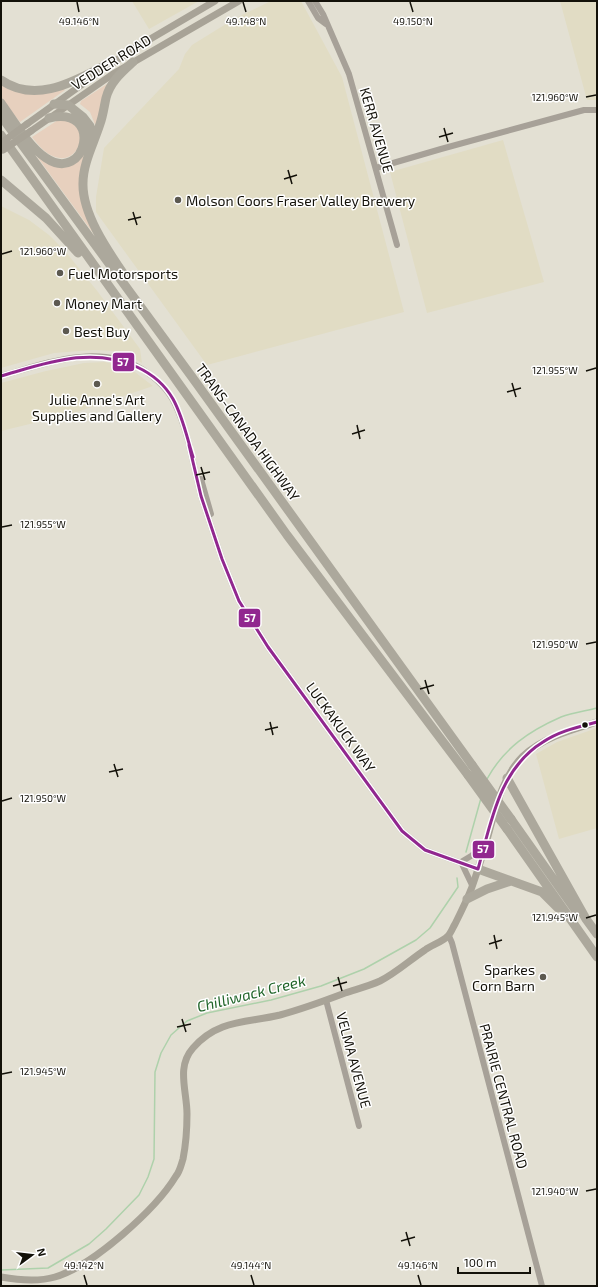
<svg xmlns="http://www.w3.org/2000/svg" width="598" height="1287" viewBox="0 0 598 1287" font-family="'Exo 2',sans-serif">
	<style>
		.built { fill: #e1dcc4 }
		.green { fill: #e7d0be }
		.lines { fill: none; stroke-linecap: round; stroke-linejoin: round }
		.stream { stroke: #aed1ab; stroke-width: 1.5 }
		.minor { stroke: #a7a198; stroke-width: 6 }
		.major { stroke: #a8a397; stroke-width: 7 }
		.highway { stroke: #aca89c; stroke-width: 9 }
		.major-bridge { stroke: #a8a397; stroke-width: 7 }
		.highway-bridge { stroke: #aca89c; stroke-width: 9 }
		.bus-1-casing { stroke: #fff; stroke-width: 6 }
		.bus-1 { stroke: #91278f; stroke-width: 3 }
		.ticks { fill: none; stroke: #131109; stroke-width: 1.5 }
		.poi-dot { fill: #5c5950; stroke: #fff; stroke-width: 1.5 }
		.bus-dot { fill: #131109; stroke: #fff; stroke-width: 1.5 }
		.labels { text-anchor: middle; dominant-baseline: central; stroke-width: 3; stroke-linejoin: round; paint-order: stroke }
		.street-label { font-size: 14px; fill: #131109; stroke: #fff }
		.poi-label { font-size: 14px; fill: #131109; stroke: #fff; text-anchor: start }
		.water-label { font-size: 15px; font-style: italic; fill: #1f6428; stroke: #fff }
		.ticks-label { font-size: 10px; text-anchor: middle; fill: #131109; stroke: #fff; stroke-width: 3; stroke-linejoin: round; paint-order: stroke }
		.line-badge { stroke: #fff; stroke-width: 1.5 }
		.badge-label { font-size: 11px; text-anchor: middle; font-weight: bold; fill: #fff }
	</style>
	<rect width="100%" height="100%" fill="#e3e0d3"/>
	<path class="built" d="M132,1H199L149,29Z
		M271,1H301L342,77L404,312L207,365L96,212V197L104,148L179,69L185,54L192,45L234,19Z
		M560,1H597V100H587Z
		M503,140L544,282L427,313L390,172Z
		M1,206L29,220L49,235L65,251L98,292L140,349L142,363L125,353L115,351L93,350L54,353L1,368Z
		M105,362L131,369L153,386L71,414L1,431V383L46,371L84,363Z
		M597,728V828L559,839L536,754L557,742Z"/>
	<path class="green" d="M107,84L108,85L96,127L90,112L80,104L81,101Z
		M1,85L63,88L65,90L20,122L1,98Z
		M58,120C103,120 72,193 32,137Z
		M30,147L59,165L85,151L86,152L82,172L96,237Z"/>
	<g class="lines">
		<path class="stream" d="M487,779C504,748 529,731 561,717C572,713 585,711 597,708
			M466,852L481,798
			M1,1270L48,1268L89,1244L106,1229L139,1195L148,1177L154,1159L155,1072L161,1053L171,1035L187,1021L207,1013L271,1000L321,986L364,969L416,940L430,928L458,887L457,878"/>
		<path class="minor" d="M308,1L318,18L326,24
			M315,1L323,14L349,74L397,245
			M376,168L441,149L584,110H596
			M1,376C47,363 97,343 142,369C156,378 168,389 175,404C182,418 186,433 190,447
			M189,445L201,496L222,559L239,601L268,647L402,831L425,850L478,869
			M201,479L211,514
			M461,862L471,856L486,844
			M461,862L472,885
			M449,936L452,943L542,1286
			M326,1000L359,1126"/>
		<path class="major" d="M111,64L135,48L215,1
			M27,124L98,73
			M31,131L113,74L239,1
			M1,1277C18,1280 38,1282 55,1277C93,1266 156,1209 176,1176C180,1171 181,1165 183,1159C186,1144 187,1128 187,1114C187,1091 176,1067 193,1048C218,1019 247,1023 280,1015C302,1009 324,1001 345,993C357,989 369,986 380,981C396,973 410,960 425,950C432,945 442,942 448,936C451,933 453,927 455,924C461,912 467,900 472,887C477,872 482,858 486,843C495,813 500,779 523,756C544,737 571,730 597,722"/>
		<path class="highway" d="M1,80C38,106 79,78 114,61
			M1,103C13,120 29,147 46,158C86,185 105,105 49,118
			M54,104L68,105L83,117L90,126L91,143
			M1,116L192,377L472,765
			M1,135L287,535L468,775
			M1,180L46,218L78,253
			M125,276C108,251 82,214 83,183C83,163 94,143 100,124C103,116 104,107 106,98C110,82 122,72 133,62
			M507,778L586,919L597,934
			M511,819L576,911
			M507,829L597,957
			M478,869L542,892L558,908
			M467,899L487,889L511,881"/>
		<path class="major-bridge" d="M1,143L27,124
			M3,150L31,131"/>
		<path class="highway-bridge" d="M472,765L511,819
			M468,775L507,829"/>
		<defs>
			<path id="bus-1" d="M1,376C47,363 91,346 137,367C152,374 165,385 173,399C183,417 187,438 193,457
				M189,445L201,496L222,559L239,601L268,647L402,831L425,850L478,869C491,823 499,769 543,742C559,731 578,727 597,722"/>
		</defs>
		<use href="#bus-1" class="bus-1-casing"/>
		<use href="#bus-1" class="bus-1"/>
	</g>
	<path class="ticks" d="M77,2L79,12M243,2L246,12M410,2L413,12M586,97L596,95M444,128L448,142M439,137L453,133M288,170L292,184M284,179L297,175M133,212L137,225M128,220L141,217M2,254L12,251M586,371L596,368M512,383L516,397M507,392L521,388M357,425L360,439M352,434L365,430M201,467L205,480M196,475L210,472M2,527L12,525M586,644L596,642M425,680L429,694M420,689L434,685M270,722L273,735M265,730L278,727M114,764L118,777M109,772L123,769M2,801L12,798M586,918L596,915M494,935L497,949M489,944L502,940M338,977L342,991M333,986L347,982M182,1019L186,1032M177,1027L191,1024M2,1074L12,1072M586,1191L596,1189M406,1232L410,1246M401,1241L415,1237M84,1275L87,1285M251,1275L254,1285M418,1275L421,1285"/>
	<g class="poi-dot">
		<circle cx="178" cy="200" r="4"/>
		<circle cx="60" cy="273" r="4"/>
		<circle cx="57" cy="303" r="4"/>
		<circle cx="66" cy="331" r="4"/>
		<circle cx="97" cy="384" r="4"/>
		<circle cx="543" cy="977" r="4"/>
	</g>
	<circle class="bus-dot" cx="585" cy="725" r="3.5"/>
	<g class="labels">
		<g class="street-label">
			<text transform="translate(111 62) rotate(-32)">VEDDER ROAD</text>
			<text transform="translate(377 130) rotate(74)">KERR AVENUE</text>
			<text transform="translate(248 432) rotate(54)">TRANS-CANADA HIGHWAY</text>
			<text transform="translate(341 727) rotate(54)">LUCKAKUCK WAY</text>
			<text transform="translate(354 1060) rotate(75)">VELMA AVENUE</text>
			<text transform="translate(504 1096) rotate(75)">PRAIRIE CENTRAL ROAD</text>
		</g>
		<g class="poi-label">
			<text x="186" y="200">Molson Coors Fraser Valley Brewery</text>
			<text x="68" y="273">Fuel Motorsports</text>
			<text x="65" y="303">Money Mart</text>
			<text x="74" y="331">Best Buy</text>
			<text x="97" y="399" text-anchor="middle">Julie Anne's Art<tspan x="97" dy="16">Supplies and Gallery</tspan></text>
			<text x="535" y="969" text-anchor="end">Sparkes<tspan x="535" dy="16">Corn Barn</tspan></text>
		</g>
		<g class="water-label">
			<text transform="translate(251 993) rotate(-14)">Chilliwack Creek</text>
		</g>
	</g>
	<g class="ticks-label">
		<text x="79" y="25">49.146°N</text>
		<text x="246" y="25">49.148°N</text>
		<text x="413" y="25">49.150°N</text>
		<text x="555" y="101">121.960°W</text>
		<text x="43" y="255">121.960°W</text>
		<text x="555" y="374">121.955°W</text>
		<text x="43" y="528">121.955°W</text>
		<text x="555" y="648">121.950°W</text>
		<text x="43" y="802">121.950°W</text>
		<text x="555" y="921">121.945°W</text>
		<text x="43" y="1075">121.945°W</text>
		<text x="555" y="1195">121.940°W</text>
		<text x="84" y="1269">49.142°N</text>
		<text x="251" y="1269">49.144°N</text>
		<text x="418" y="1269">49.146°N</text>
	</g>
	<g class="line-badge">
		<rect x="112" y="352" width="23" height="20" rx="4" fill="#91278f"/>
		<rect x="238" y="608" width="23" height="20" rx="4" fill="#91278f"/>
		<rect x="472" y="840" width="23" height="19" rx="4" fill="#91278f"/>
	</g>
	<g class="badge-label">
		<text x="123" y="366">57</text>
		<text x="250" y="622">57</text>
		<text x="483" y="853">57</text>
	</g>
	<rect width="598" height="1287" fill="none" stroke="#131109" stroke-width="4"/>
	<g transform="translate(32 1255) rotate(75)" stroke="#ffffff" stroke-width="3" paint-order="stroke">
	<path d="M0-3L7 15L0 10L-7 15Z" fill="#131109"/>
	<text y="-6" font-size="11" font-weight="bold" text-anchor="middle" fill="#131109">N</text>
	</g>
	<path d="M458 1267v6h72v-6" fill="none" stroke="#131109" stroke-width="2"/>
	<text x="464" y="1267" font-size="12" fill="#131109" stroke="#ffffff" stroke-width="3" paint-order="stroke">100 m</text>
</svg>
